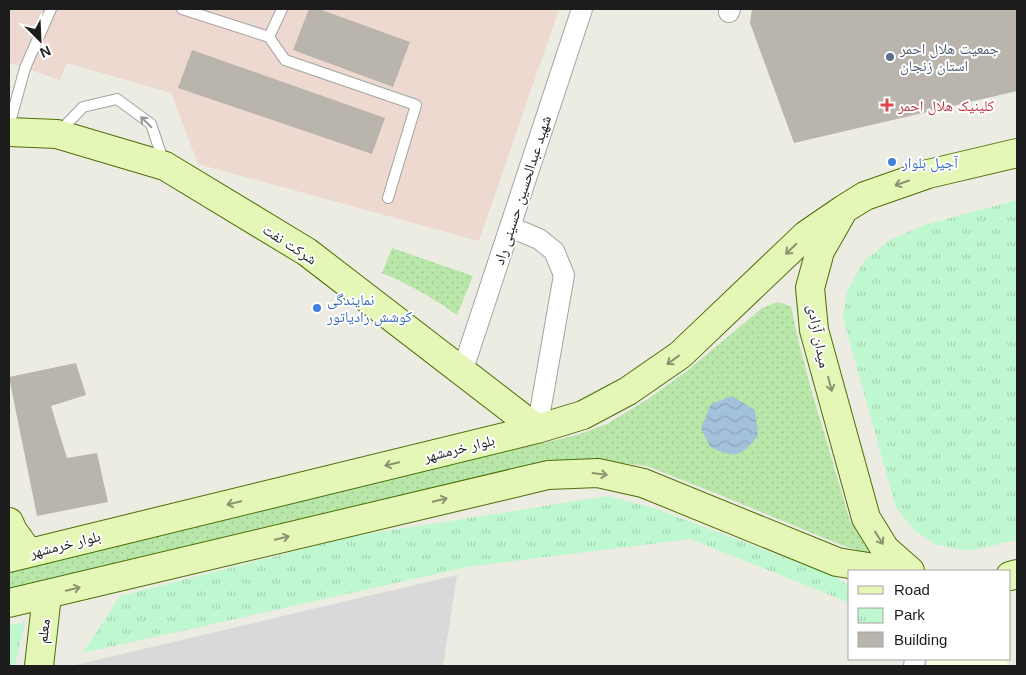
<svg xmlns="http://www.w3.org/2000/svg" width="1026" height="675" viewBox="0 0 1026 675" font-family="Arial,'Noto Naskh Arabic',sans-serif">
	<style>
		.residential { fill: #dad9d9 }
		.commercial { fill: #eed9d1 }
		.education { fill: #f6fedb }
		.grass { fill: url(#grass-dots) }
		.park { fill: url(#park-tufts) }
		.water { fill: url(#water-waves) }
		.building { fill: #bab5ac }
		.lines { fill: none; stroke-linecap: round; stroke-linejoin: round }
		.lane-casing { stroke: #a3a3a3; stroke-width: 12 }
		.street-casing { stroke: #a3a3a3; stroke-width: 22 }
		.secondary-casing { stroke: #4c6f07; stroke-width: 30 }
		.lane { stroke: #fff; stroke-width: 10 }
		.street { stroke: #fff; stroke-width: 20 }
		.secondary { stroke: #e5f7b6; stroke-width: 28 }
		.oneway { stroke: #999 }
		.oneway2 { stroke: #8b9471 }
		.service-dot { fill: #5c6f8a; stroke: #fff; stroke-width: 2 }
		.health-dot { fill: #e0444e; stroke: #fff; stroke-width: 2 }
		.shop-dot { fill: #3f7fe0; stroke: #fff; stroke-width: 2 }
		.labels { text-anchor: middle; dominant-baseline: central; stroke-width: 4; stroke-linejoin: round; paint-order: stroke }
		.service-label { font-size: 15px; fill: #4e5e75; stroke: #fff; text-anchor: start }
		.health-label { font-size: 15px; fill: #be3a42; stroke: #fff; text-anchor: start }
		.shop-label { font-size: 15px; fill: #366cbe; stroke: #fff; text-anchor: start }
		.street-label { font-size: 15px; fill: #1c1c1c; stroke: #fff }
	</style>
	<defs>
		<pattern id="grass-dots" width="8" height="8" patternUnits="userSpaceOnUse" patternTransform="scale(1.25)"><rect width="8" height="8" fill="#b9e7a9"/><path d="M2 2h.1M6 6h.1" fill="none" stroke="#9ec691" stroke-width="1.8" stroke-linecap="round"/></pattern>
		<pattern id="park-tufts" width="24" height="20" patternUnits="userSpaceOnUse" patternTransform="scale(1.25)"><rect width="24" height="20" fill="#bff8d0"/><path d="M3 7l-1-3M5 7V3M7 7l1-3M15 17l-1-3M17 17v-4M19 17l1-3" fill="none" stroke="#a4d4b2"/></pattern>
		<pattern id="water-waves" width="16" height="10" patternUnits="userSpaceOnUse" patternTransform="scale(1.25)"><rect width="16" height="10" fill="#a3c1da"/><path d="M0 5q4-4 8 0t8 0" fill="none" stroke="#8ca5ba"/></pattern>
	</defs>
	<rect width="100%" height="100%" fill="#edece2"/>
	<path class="residential" d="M457,575L443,666H71Z"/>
	<path class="commercial" d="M9,9H559L479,241L198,164L171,93L67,63L60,80L9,63Z"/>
	<path class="education" d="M927,659H1006L1008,666H927Z"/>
	<path class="grass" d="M392,248L473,276L457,315C433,298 409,284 382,273Z
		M778,302L791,306L797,335L809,382L850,521L874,555L841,545L720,495L647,466L612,462L579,460L531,467L9,594V568L577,435L607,424L648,399L687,371L762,308Z"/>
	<path class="park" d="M1017,200V540L968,551L937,545L915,531L896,508L843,318L847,291L864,261L890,240L924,225Z
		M608,496L654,508L836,577L850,587V603L690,539L467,567L83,653L120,596L355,536Z
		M25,622L15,666H9V625Z"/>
	<path class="water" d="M732,396L755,410L758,436C739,458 736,458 710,447L701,428L711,404Z"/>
	<path class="building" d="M309,9H319L410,42L393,87L293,50Z
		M752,9H1017V91L794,143L750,23Z
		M192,50L385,118L372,154L178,88Z
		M76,363L86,395L51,406L67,458L97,453L108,502L37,516L9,377Z"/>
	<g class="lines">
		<defs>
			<path id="lane" d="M182,9L269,37L282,9
				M269,37L285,60L416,105L388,198
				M9,126L25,68L51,9
				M59,132L83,107L117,99L151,124L164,163"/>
			<path id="street" d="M729,12L730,9
				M510,227L539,239L554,251L564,275L537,429
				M462,372L582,9
				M914,666L915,659"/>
			<path id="secondary" d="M9,132L57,134L165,166L307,252L537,429
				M9,522L13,531L29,553
				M9,558L537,429L583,415L628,391L680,355L806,235L844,209
				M910,571L885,549L866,518L814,330L810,288L820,251L844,209L865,196L928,174L1017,153
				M1010,576L1017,574
				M9,603L548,475L598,473L643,483L837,562L893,571
				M39,666L47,595"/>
		</defs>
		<use href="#lane" class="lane-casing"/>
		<use href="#street" class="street-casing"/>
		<use href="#secondary" class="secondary-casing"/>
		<use href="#lane" class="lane"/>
		<use href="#street" class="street"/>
		<use href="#secondary" class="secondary"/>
	</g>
	<defs><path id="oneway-shaft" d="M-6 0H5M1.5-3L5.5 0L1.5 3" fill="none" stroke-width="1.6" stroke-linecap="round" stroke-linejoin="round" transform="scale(1.25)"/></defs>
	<use class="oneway" href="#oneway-shaft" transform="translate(146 122) rotate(-135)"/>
	<g class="oneway2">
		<use href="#oneway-shaft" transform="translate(902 183) rotate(161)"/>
		<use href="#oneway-shaft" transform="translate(791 249) rotate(136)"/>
		<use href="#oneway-shaft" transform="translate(673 360) rotate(144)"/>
		<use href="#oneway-shaft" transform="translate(830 384) rotate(75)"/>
		<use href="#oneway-shaft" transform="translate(392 464) rotate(166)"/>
		<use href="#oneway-shaft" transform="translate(600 474) rotate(8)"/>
		<use href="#oneway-shaft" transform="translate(440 500) rotate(-14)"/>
		<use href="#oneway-shaft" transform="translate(234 503) rotate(166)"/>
		<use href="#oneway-shaft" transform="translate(282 538) rotate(-14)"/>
		<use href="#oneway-shaft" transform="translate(879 538) rotate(58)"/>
		<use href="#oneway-shaft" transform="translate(73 589) rotate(-14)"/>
	</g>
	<circle class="service-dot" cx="890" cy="57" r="5"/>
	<path class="health-dot" d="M884.5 97.5h5v5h5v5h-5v5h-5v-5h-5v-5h5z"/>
	<g class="shop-dot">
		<circle cx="892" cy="162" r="5"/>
		<circle cx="317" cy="308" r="5"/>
	</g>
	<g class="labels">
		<g class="service-label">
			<text x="900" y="48">جمعیت هلال احمر<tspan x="900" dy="17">استان زنجان</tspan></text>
		</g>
		<g class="health-label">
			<text x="898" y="105">کلینیک هلال احمر</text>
		</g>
		<g class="shop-label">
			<text x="902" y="162">آجیل بلوار</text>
			<text x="327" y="299">نمایندگی<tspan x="327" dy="17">کوشش رادیاتور</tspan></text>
		</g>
		<g class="street-label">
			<text transform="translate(522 190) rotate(-72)">شهید عبدالحسین حسینی راد</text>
			<text transform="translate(290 244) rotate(33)">شرکت نفت</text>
			<text transform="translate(819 336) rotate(79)">میدان آزادی</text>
			<text transform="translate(459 448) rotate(-14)">بلوار خرمشهر</text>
			<text transform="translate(65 544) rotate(-14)">بلوار خرمشهر</text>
			<text transform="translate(43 631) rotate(-83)">معلم</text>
		</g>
	</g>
	<rect width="1026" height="675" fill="none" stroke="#1c1c1c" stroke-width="20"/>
	<rect x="848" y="570" width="162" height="90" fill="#ffffff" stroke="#a4a4a4"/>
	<rect x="858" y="586" width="25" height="8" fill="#e5f7b6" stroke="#a4a4a4"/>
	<text x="894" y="595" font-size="15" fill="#1c1c1c">Road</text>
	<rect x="858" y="608" width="25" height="15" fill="url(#park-tufts)" stroke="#a4a4a4"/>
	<text x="894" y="620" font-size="15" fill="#1c1c1c">Park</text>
	<rect x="858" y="632" width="25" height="15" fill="#bab5ac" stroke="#a4a4a4"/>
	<text x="894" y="645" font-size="15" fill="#1c1c1c">Building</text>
	<g transform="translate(40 40) rotate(156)" stroke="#ffffff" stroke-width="4" paint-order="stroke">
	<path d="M0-4L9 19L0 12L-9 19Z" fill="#1c1c1c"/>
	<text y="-8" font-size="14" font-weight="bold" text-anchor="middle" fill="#1c1c1c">N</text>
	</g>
</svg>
